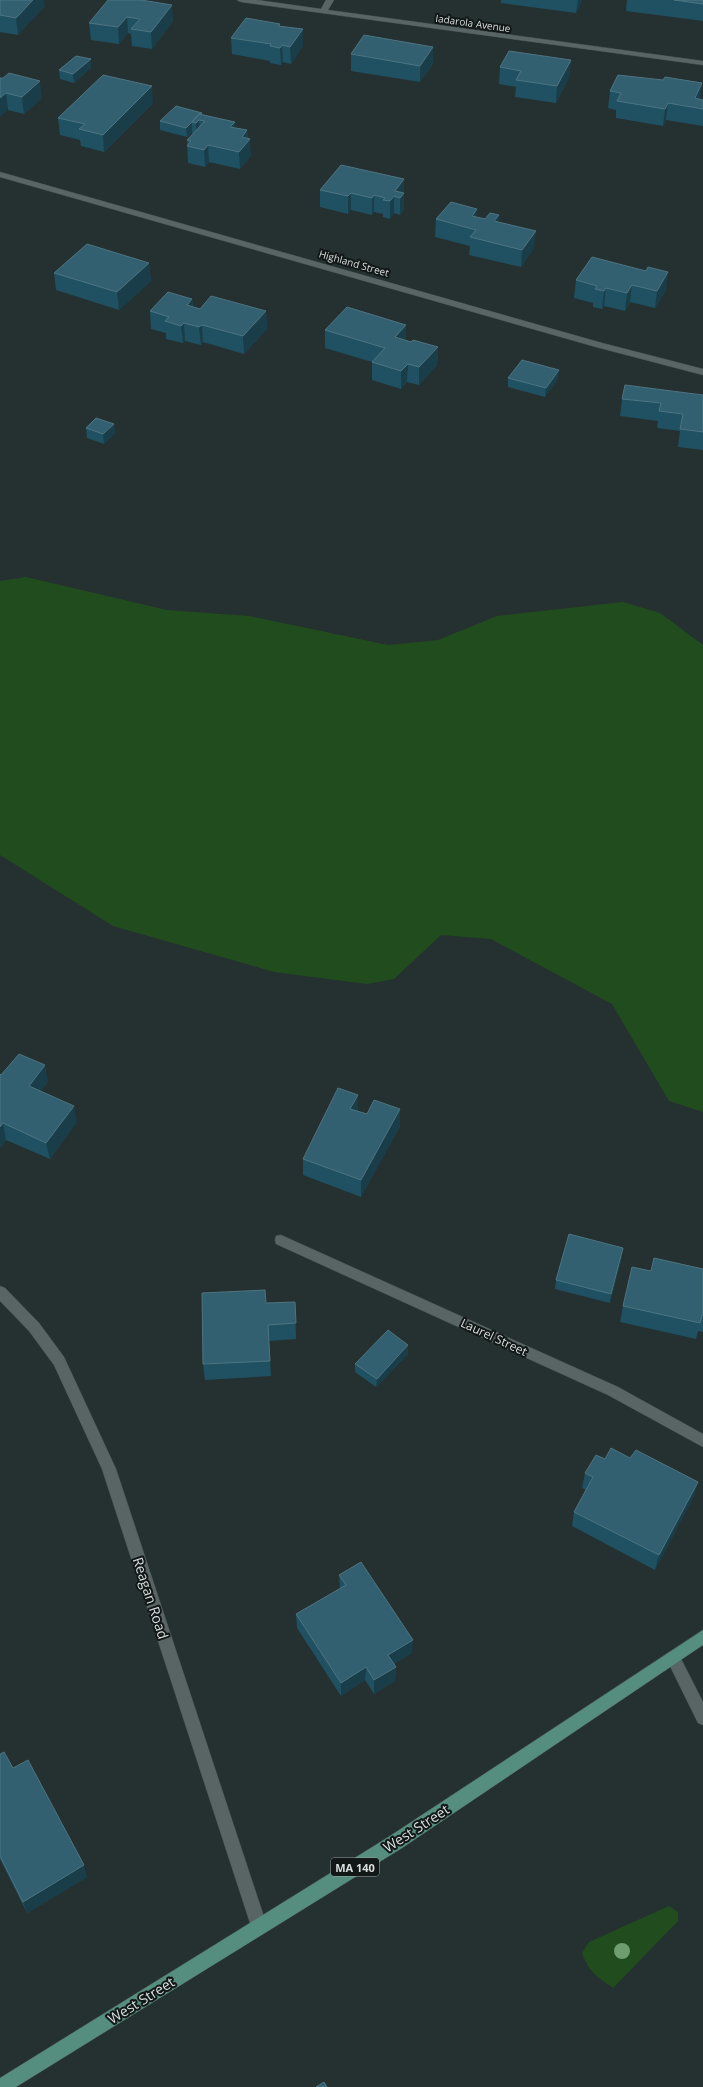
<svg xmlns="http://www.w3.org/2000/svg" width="703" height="2087" viewBox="0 0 703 2087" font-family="'Open Sans',sans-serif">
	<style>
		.green { fill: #214d1e }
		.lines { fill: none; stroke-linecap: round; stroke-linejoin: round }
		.lane-casing { stroke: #434c4c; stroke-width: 1 }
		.street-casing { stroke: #434c4c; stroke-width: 1 }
		.primary-casing { stroke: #434c4c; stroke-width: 1 }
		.lane { fill: #596565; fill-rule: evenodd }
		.street { fill: #596565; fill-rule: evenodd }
		.primary { fill: #558e7e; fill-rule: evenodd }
		.tree { fill: #6e9d70 }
		.wall { fill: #1f5162 }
		.shaded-wall { fill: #193d49 }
		.building { fill: #336070; stroke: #4d7481 }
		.labels { text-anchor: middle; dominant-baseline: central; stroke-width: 4; stroke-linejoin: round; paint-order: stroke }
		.far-street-label { font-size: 10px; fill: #d9dfdf; stroke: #121717 }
		.shield { fill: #121717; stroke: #9da3a3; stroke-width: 1 }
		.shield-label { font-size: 11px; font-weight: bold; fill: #d9dfdf }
		.street-label { font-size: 12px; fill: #d9dfdf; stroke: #121717 }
		.near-street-label { font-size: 14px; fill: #d9dfdf; stroke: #121717 }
	</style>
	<rect width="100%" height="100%" fill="#253030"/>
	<path class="green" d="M26,577L167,610L249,616L388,645L438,640L497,616L623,602L660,613L703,645V1112L669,1101L612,1004L491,939L441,935L394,979L367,984L274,972L113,926L0,855V581Z
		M669,1906L678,1912V1921L613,1988C597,1977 589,1972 582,1953L589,1942Z"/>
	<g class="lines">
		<defs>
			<path id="lane" d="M673,1651L678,1653L703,1702V1725L698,1723L666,1658L668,1653Z"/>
			<path id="street" d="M237,0H257L321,9L326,0H334L328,10L703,61V65L241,2Z
				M0,172L602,343L703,369V375L596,347L0,177Z
				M281,1235L618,1387L703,1434V1447L608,1395L276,1244L275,1240L276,1236Z
				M0,1286L5,1288L39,1323L64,1357L116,1469L267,1926L265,1932L259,1934L253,1932L251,1926L102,1469L54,1365L29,1331L0,1301Z"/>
			<path id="primary" d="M703,1630V1645L402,1848L16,2087H0V2078L390,1836Z"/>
		</defs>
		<use href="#lane" class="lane-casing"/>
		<use href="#street" class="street-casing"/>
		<use href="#primary" class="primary-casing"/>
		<use href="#lane" class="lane"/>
		<use href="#street" class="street"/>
		<use href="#primary" class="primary"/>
	</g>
	<circle class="tree" cx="622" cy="1951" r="8"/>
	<path class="wall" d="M0,0L45,6L18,35L0,32Z
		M108,0L173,21L152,49L132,46L131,34L128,33L119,44L91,40L89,23Z
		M501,0H578L577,1L578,0H582V2L576,13L501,3Z
		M627,0H703V21L626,11Z
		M280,24V26L303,46L291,64L283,62L281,65L270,63V61L232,54L231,38Z
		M351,54L433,64L420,82L351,71Z
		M91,59V68L74,83L60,79L59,70Z
		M571,60L569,77L556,103L515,97L516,87L499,84L500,67Z
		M0,78L42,98L24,114L8,110Z
		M702,83L700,99L703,100V126L666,120L663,126L616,118V110L608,108L610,91Z
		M153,103L104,152L81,146L80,140L60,135L58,118Z
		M202,113V115L235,122V128L247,130L248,138L251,156L240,169L209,162L205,167L188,163L187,140L193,134L192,132L187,137L160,130V121Z
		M404,179V210L400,215L394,213L390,219L383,217V214L374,212L372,215L351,210L348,214L320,207V190Z
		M499,215L498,222L534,248L521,267L469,255L470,246L435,237L436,219L477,217L485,219Z
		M592,257L666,290L655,308L630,302L625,311L604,306L602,309L593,307V303L574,298L576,280Z
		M149,263L151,281L119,310L56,290L54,273Z
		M192,299L193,307L200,309L266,311L267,329L244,354L203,342L201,345L185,341L183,343L166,339V333L151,329L150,311Z
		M406,325V341L438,347L437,365L419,385L407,382L401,389L372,380V362L325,348V330Z
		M508,378L558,379L545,397L508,387Z
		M703,395V450L678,447L680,431L657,428L658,421L620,416L622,399Z
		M114,424L115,433L104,444L87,438L86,428Z
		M0,1074L48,1082L41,1091L77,1122L50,1159L6,1140L0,1148Z
		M400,1109V1126L361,1197L303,1175V1159L358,1111L367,1114Z
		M622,1257L610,1303L555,1289L556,1280Z
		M654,1258L703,1269V1332L698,1331L696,1339L620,1322L623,1306L651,1271Z
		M295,1302L296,1339L269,1341L271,1376L205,1380L203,1364Z
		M408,1354L376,1387L355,1372V1364Z
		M630,1458L698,1482L694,1496L655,1570L572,1526L574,1512L586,1490L582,1488L585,1473L605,1459Z
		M339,1575L412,1653L394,1664L396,1667L395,1681L374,1694L365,1680L341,1696L297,1628L296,1614L340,1589Z
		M0,1754L13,1768L87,1877L27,1913L0,1859Z"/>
	<path class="shaded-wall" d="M33,0H44L45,6L18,35L16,18Z
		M578,0H582V2L576,13Z
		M172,5L173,21L152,49L151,32Z
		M127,17L128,33L119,44L118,27Z
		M303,29V46L291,64L290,47Z
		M282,45L283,62L281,65L280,48Z
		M433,47V64L420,82V66Z
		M91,59V68L74,83L73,74Z
		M571,60L569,77L556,103L557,86Z
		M40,81L42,98L24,114L22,97Z
		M702,83L700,100L695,98Z
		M152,86L153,103L104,152L103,135Z
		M6,93L8,110L0,117V98Z
		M668,103L666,120L663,126L665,109Z
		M202,113V121L199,120L200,137L197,140L196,123L192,122Z
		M192,122V132L187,137L186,128Z
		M235,122V139L230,127Z
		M247,130L248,142L250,139L251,156L240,169L239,152L242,137Z
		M208,145L209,162L205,167L204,150Z
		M404,179V210L400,215V198L395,191Z
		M351,193V210L348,214V196Z
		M374,195V212L372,215V198Z
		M394,196V213L390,219V201Z
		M477,209L476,226L472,216Z
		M499,215L498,233L494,221Z
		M536,231L534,248L521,267L522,250Z
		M149,263L151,281L119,310L117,292Z
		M668,272L666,290L655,308L657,291Z
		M632,285L630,302L625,311L627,293Z
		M606,288L604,306L602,309L604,291Z
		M192,299L193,317L187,305Z
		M266,311L267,329L244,354L243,336Z
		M184,323L185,341L183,343L181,326Z
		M202,325L203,342L201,345L199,327Z
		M406,325V343L395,337Z
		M438,347L437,365L419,385V367Z
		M408,364L407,382L401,389V371Z
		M559,370L558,379L545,397L546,388Z
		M114,424L115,433L104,444L103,434Z
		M45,1065L48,1082L33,1102L29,1086Z
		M358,1095V1112L350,1109Z
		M74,1106L77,1122L50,1159L46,1143Z
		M400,1109V1126L361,1197V1180Z
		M3,1123L6,1140L0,1148V1127Z
		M623,1248L622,1257L610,1303L611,1294Z
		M408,1345V1354L376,1387L377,1379Z
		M698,1482L694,1496L655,1570L659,1555Z
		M413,1640L412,1653L388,1668V1655Z
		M366,1667L365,1680L341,1696V1683Z
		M396,1667L395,1681L374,1694V1680Z
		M84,1865L87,1877L27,1913L23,1902Z"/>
	<path class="building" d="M0,0H33L16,18L0,15Z
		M108,0H141L172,5L151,32L131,29L140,19L127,17L118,27L89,23Z
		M674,0H703V4Z
		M246,18L280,24L278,26L303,29L290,47L282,45L280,48L270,46L271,44L231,38Z
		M364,35L433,47L420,66L351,54Z
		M509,51L571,60L557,86L516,80L521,71L500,67Z
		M76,56L91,59L73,74L59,70Z
		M9,73L40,81L22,97L6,93L0,98V78H3Z
		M103,75L152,86L103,135L79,129L85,124L58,118Z
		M618,75L663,80L665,77L702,83L695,98L703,100V109L668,103L665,109L617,101L621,93L610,91Z
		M176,106L202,113L200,114H199L192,122L186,128L160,121Z
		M199,114L235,122L230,127L247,130L242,137L250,139L239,152L208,145L204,150L187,146L191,141L187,140L205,121L199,120L196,123L192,122Z
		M341,165L404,179L395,191L404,193L400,198L394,196L390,201L383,200L385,198L374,195L372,198L351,193L348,196L320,190Z
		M451,202L477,209L472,216L485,219L490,213L499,215L494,221L536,231L522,250L470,237L476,230L436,219Z
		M87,244L149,263L117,292L54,273Z
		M592,257L646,271L648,267L668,272L657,291L632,285L627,293L606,288L604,291L595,289L597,286L576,280Z
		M168,292L192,299L187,305L200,309L211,296L266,311L243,336L202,325L199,327L184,323L181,326L165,321L169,317L150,311Z
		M347,307L406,325L395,337L411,342L413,340L438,347L419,367L408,364L401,371L372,362L385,348L325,330Z
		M522,360L559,370L546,388L508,378Z
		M625,385L703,395V432L680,429L683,414L659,411L661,403L622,399Z
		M96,418L114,424L103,434L86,428Z
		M19,1054L45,1065L29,1086L74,1106L46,1143L3,1123L0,1127V1074L1,1075Z
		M338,1088L358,1095L350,1109L367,1114L374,1100L400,1109L361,1180L303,1159Z
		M569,1234L623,1248L611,1294L556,1280Z
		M654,1258L703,1269V1315H702L700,1323L623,1306L632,1267L651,1271Z
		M265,1290L266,1303L295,1302L296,1323L268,1325L270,1361L203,1364L202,1293Z
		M388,1330L408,1345L377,1379L355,1364Z
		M611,1448L630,1458L636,1450L698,1482L659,1555L574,1512L593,1477L585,1473L596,1455L605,1459Z
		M361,1562L413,1640L388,1655L396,1667L374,1680L366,1667L341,1683L296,1614L346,1585L339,1575Z
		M4,1752L13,1768L28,1760L84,1865L23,1902L0,1856V1754Z
		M324,2082L327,2087H316Z"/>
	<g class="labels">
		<g class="far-street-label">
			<text transform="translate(473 23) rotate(8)">Iadarola Avenue</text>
			<text transform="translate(354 263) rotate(16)">Highland Street</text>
		</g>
		<rect class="shield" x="331" y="1858" width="48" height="18" rx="3"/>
		<g class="shield-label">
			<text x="355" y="1867">MA 140</text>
		</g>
		<g class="street-label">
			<text transform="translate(494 1337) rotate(25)">Laurel Street</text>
		</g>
		<g class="near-street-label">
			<text transform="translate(151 1598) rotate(72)">Reagan Road</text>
			<text transform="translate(416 1828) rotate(-33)">West Street</text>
			<text transform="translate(141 2000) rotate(-32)">West Street</text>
		</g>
	</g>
</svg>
